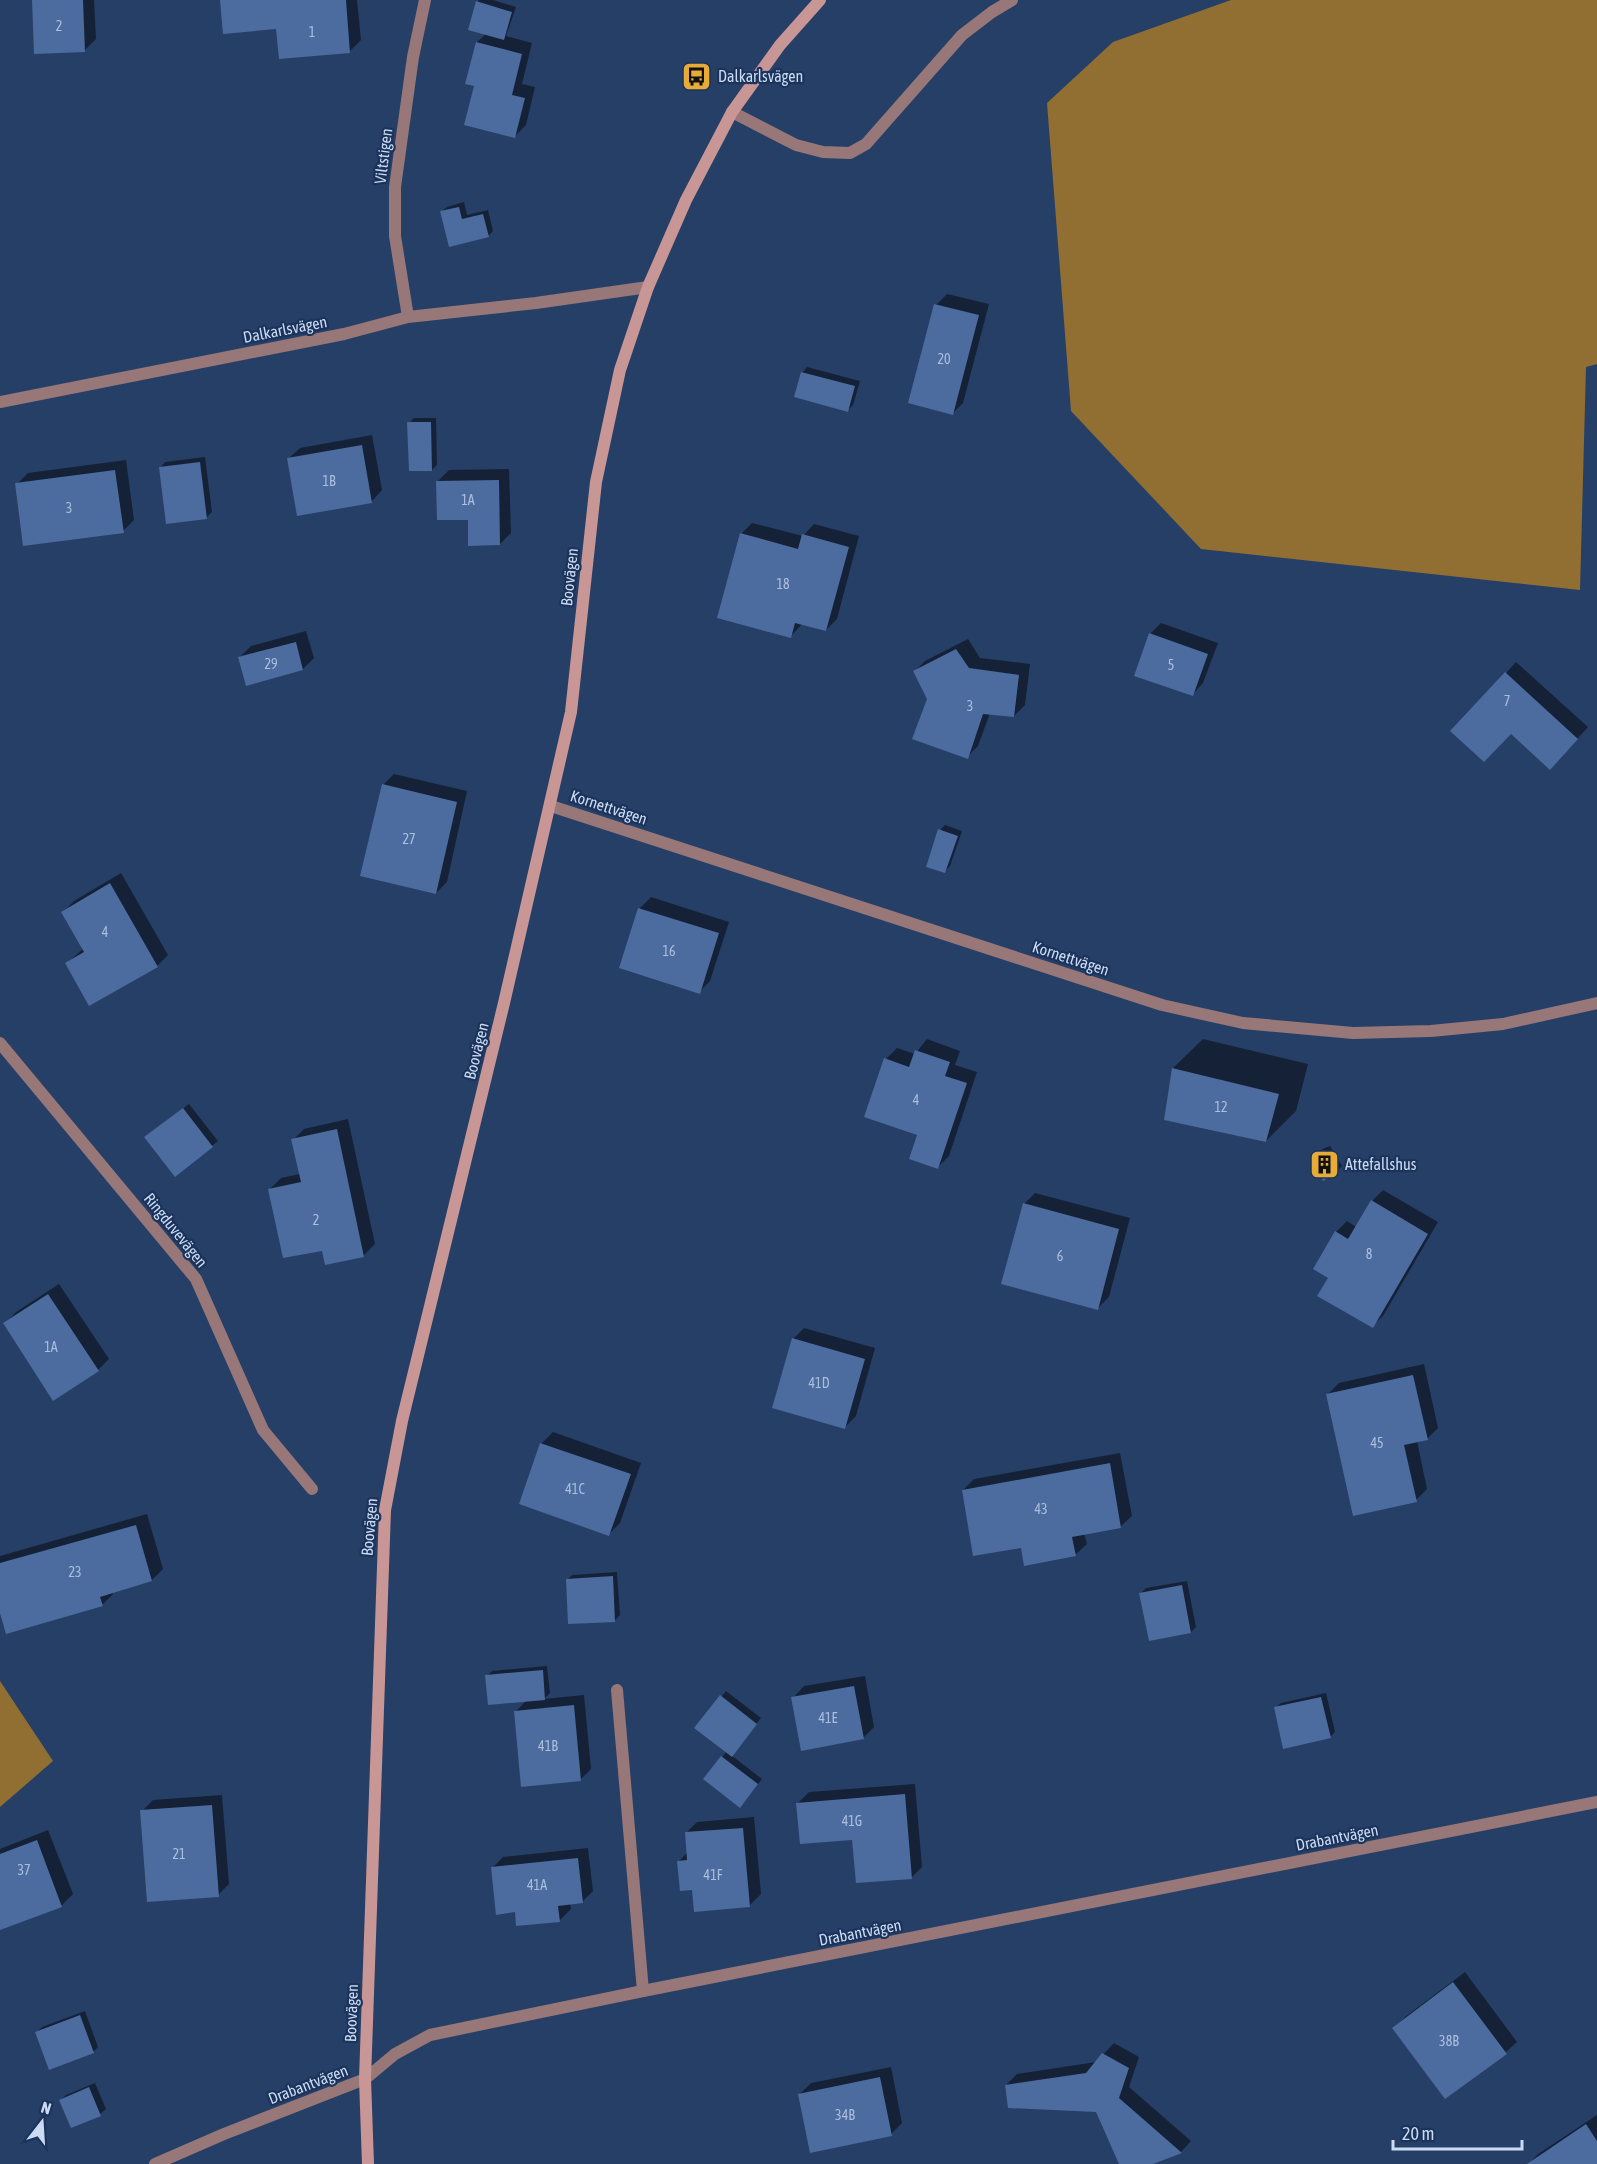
<svg xmlns="http://www.w3.org/2000/svg" width="1597" height="2164" viewBox="0 0 1597 2164" font-family="'Asap Condensed',sans-serif">
	<style>
		.forest { fill: #916f33 }
		.shadow { fill: #0007 }
		.building { fill: #4c6b9e }
		.lines { fill: none; stroke-linecap: round; stroke-linejoin: round }
		.lane { stroke: #977777; stroke-width: 12 }
		.street { stroke: #977777; stroke-width: 12 }
		.secondary { stroke: #c89695; stroke-width: 12 }
		.labels { text-anchor: middle; dominant-baseline: central; stroke-width: 4.5; stroke-linejoin: round; paint-order: stroke }
		.number-label { font-size: 14px; fill: #abbfde }
		.poi-label { font-size: 16px; fill: #cbdbf4; stroke: #1c345b; text-anchor: start }
		.street-label { font-size: 16px; fill: #cbdbf4; stroke: #1c345b }
	</style>
	<rect width="100%" height="100%" fill="#263f67"/>
	<path class="forest" d="M1231,0H1597V364L1586,367L1580,590L1201,549L1071,411L1047,103L1113,42Z
		M0,1681L53,1761L0,1807Z"/>
	<path class="shadow" d="M33,0H94L96,39L85,50Z
		M221,0H357L361,40L350,51L277,28Z
		M479,0H493L516,7L506,36L532,43L522,84L535,87L526,125L515,136L475,85L477,42L486,34L477,2Z
		M464,202L467,215L488,210L493,231L488,236L441,212L447,207Z
		M947,294L989,304L963,403L952,414L936,305Z
		M807,367L860,381L853,405L848,410L802,373Z
		M414,418H436L437,465L432,470L409,423Z
		M372,435L382,490L371,502L288,459L300,448Z
		M205,457L212,512L207,517L167,522L160,468L165,462Z
		M126,460L134,520L123,531L17,484L28,473Z
		M509,469L511,533L500,544L469,518L438,481L449,470Z
		M752,523L803,536L814,524L859,536L837,619L826,630L802,624L791,636L741,534Z
		M1161,623L1218,643L1203,683L1192,695L1150,634Z
		M306,631L314,658L303,669L240,657L251,646Z
		M968,639L980,658L1030,664L1025,705L1014,716L990,713L978,746L967,757L928,699L914,672L925,661Z
		M1516,662L1588,727L1561,757L1506,673Z
		M394,774L467,791L447,882L436,893L383,785Z
		M945,825L962,831L950,866L945,871L940,830Z
		M121,873L168,955L157,966L90,1004L67,963L84,948L63,912L74,901Z
		M651,897L729,922L710,981L699,992L621,967L640,908Z
		M927,1039L960,1051L955,1065L977,1072L949,1156L938,1167L919,1134L886,1059L897,1048L915,1054Z
		M1203,1039L1308,1064L1296,1111L1266,1141L1173,1068Z
		M189,1104L218,1141L176,1175L152,1132Z
		M348,1119L375,1244L363,1256L323,1249L270,1189L281,1178L300,1174L293,1140L304,1129Z
		M1330,1146L1342,1166L1337,1171L1313,1156L1318,1151Z
		M1383,1190L1438,1222L1383,1316L1372,1326L1330,1277L1336,1232L1347,1221L1356,1227L1372,1201Z
		M1035,1193L1130,1218L1109,1297L1098,1308L1024,1204Z
		M59,1284L109,1359L98,1370L5,1323L16,1312Z
		M804,1328L875,1348L856,1416L845,1427L793,1339Z
		M1424,1364L1438,1428L1427,1439L1417,1441L1427,1489L1416,1500L1328,1394L1339,1383Z
		M553,1432L641,1463L620,1523L609,1534L521,1503L542,1443Z
		M1120,1453L1132,1516L1120,1527L1084,1533L1087,1544L1075,1555L1022,1546L963,1490L974,1479Z
		M147,1514L163,1569L152,1580L112,1591L113,1594L102,1605L0,1608V1556Z
		M617,1572L620,1615L614,1621L567,1580L572,1575Z
		M1187,1581L1196,1627L1191,1632L1141,1593L1146,1588Z
		M547,1666L550,1693L544,1699L584,1695L591,1769L580,1780L516,1711L527,1700L487,1676L492,1671Z
		M865,1676L874,1727L863,1738L793,1698L804,1686Z
		M726,1691L761,1718L731,1755L762,1779L745,1801L705,1779L727,1751L696,1728Z
		M1326,1693L1335,1732L1330,1737L1275,1708L1281,1703Z
		M915,1784L922,1867L911,1878L798,1803L809,1792Z
		M222,1795L229,1884L218,1895L142,1811L153,1800Z
		M754,1817L761,1894L749,1906L693,1888L679,1861L688,1852L686,1833L697,1822Z
		M48,1830L73,1894L62,1905L0,1928V1849Z
		M588,1848L593,1891L582,1902L570,1903L571,1909L560,1920L492,1868L503,1857Z
		M1465,1972L1517,2042L1506,2052L1394,2028L1405,2017Z
		M85,2011L98,2047L93,2052L37,2032L42,2027Z
		M1114,2043L1139,2057L1129,2087L1191,2141L1181,2152L1149,2164H1120L1097,2111L1006,2085L1017,2074L1096,2062Z
		M891,2067L902,2123L891,2134L800,2094L811,2083Z
		M95,2083L106,2109L100,2114L72,2126L61,2100L66,2095Z
		M1597,2115V2164H1529L1538,2154Z"/>
	<path class="building" d="M32,0H83L85,52L34,54Z
		M220,0H346L350,53L279,59L276,29L223,34Z
		M476,1L512,12L504,40L468,30Z
		M476,42L522,54L512,95L525,98L515,138L464,125L474,86L465,84Z
		M459,207L462,219L483,214L489,237L449,247L440,211Z
		M934,304L979,315L953,415L908,403Z
		M801,372L855,386L848,412L794,397Z
		M407,422H431L432,471H409Z
		M362,445L372,503L297,516L287,458Z
		M200,462L207,519L166,524L159,467Z
		M115,470L124,533L23,546L15,483Z
		M499,480L500,545L468,546V520H437L436,481Z
		M740,533L798,549L802,534L849,547L826,631L795,623L791,638L717,618Z
		M1149,633L1208,654L1193,696L1134,676Z
		M296,642L303,670L246,686L238,657Z
		M956,649L969,668L1019,675L1014,717L983,714L968,759L912,739L927,699L913,671Z
		M1505,672L1578,739L1550,770L1511,734L1484,762L1450,731Z
		M382,784L457,802L436,894L360,876Z
		M938,829L958,836L945,873L926,867Z
		M110,883L158,967L89,1006L65,963L84,952L61,912Z
		M638,908L719,933L700,994L619,968Z
		M915,1050L950,1062L945,1076L967,1083L938,1169L909,1159L917,1135L864,1117L884,1058L909,1067Z
		M1172,1068L1279,1094L1266,1142L1164,1120Z
		M183,1108L213,1147L175,1177L144,1137Z
		M337,1129L364,1257L325,1265L322,1251L283,1258L268,1189L301,1182L291,1139Z
		M1324,1150L1338,1172L1323,1181L1311,1156Z
		M1371,1200L1428,1234L1373,1328L1317,1296L1328,1278L1313,1269L1335,1231L1348,1239Z
		M1023,1203L1119,1229L1098,1310L1001,1284Z
		M48,1294L99,1371L53,1401L3,1323Z
		M792,1338L865,1359L845,1429L772,1408Z
		M1413,1375L1428,1440L1404,1445L1417,1502L1353,1516L1326,1394Z
		M540,1443L631,1474L609,1536L519,1504Z
		M1110,1463L1121,1528L1072,1537L1076,1556L1024,1566L1021,1548L973,1556L962,1490Z
		M136,1525L152,1581L100,1597L103,1606L6,1634L0,1613V1563Z
		M613,1576L615,1622L568,1624L566,1579Z
		M1182,1585L1191,1633L1149,1641L1139,1593Z
		M543,1670L545,1700L488,1705L485,1675Z
		M854,1686L864,1739L801,1751L791,1697Z
		M720,1695L757,1724L732,1757L694,1728Z
		M1321,1697L1331,1738L1283,1749L1274,1707Z
		M574,1705L581,1781L521,1787L514,1711Z
		M721,1756L758,1784L740,1808L703,1779Z
		M905,1794L912,1879L856,1883L852,1840L800,1844L796,1803Z
		M212,1805L219,1897L147,1902L140,1810Z
		M743,1828L750,1907L694,1912L692,1890L680,1891L677,1861L687,1860L685,1832Z
		M37,1840L62,1907L0,1930V1854Z
		M578,1858L583,1903L558,1906L560,1922L516,1926L515,1912L496,1915L491,1867Z
		M1453,1982L1507,2054L1445,2099L1392,2028Z
		M80,2015L94,2053L49,2070L35,2032Z
		M1102,2053L1129,2068L1119,2098L1182,2153L1153,2164H1119L1096,2112L1008,2108L1005,2085L1086,2073Z
		M880,2077L892,2136L810,2153L798,2094Z
		M89,2087L101,2116L71,2128L59,2100Z
		M1586,2124L1597,2141V2164H1527Z"/>
	<g class="lines">
		<path class="lane" d="M617,1690L643,1991"/>
		<path class="street" d="M732,112L796,145L823,152L850,153L866,144L962,35L992,12L1012,0
			M408,317L395,236V187L413,57L425,0
			M0,402L344,334L408,317L536,303L648,287
			M551,806L1162,1005L1243,1023L1353,1033L1431,1031L1503,1024L1597,1003
			M0,1043L196,1279L263,1430L312,1489
			M155,2164L224,2134L365,2079L395,2054L430,2035L643,1991L1597,1802"/>
		<path class="secondary" d="M368,2164L365,2079L385,1510L402,1421L504,1003L571,712L596,482L620,370L648,287L686,200L732,112L780,45L820,0"/>
	</g>
	<defs>
		<symbol id="bus-square" viewBox="-11 -11 22 22"><rect x="-9" y="-9" width="18" height="18" rx="4" fill="#e7ac37" stroke="#1c345b"/><path d="M-5-6H5V4H4V6H2V4H-2V6H-4V4H-5ZM-3.5-4V0h7V-4ZM-3.5 1.2v1.5H-2V1.2ZM2 1.2v1.5H3.5V1.2Z" fill="#111"/></symbol>
		<symbol id="building-square" viewBox="-11 -11 22 22"><rect x="-9" y="-9" width="18" height="18" rx="4" fill="#e7ac37" stroke="#1c345b"/><path d="M-4-6H4V6H1V3H-1V6H-4ZM-2.5-4.3h1.7v1.8h-1.7ZM.8-4.3h1.7v1.8H.8ZM-2.5-1h1.7V.8h-1.7ZM.8-1h1.7V.8H.8Z" fill="#111"/></symbol>
	</defs>
	<g fill-rule="evenodd">
		<use href="#bus-square" x="680" y="60" width="33" height="33"/>
		<use href="#building-square" x="1308" y="1148" width="33" height="33"/>
	</g>
	<g class="labels">
		<g class="number-label">
			<text x="59" y="26">2</text>
			<text x="312" y="32">1</text>
			<text x="944" y="359">20</text>
			<text x="329" y="481">1B</text>
			<text x="468" y="500">1A</text>
			<text x="69" y="508">3</text>
			<text x="783" y="584">18</text>
			<text x="271" y="664">29</text>
			<text x="1171" y="665">5</text>
			<text x="1507" y="701">7</text>
			<text x="970" y="706">3</text>
			<text x="409" y="839">27</text>
			<text x="105" y="932">4</text>
			<text x="669" y="951">16</text>
			<text x="916" y="1100">4</text>
			<text x="1221" y="1107">12</text>
			<text x="316" y="1220">2</text>
			<text x="1369" y="1254">8</text>
			<text x="1060" y="1256">6</text>
			<text x="51" y="1347">1A</text>
			<text x="819" y="1383">41D</text>
			<text x="1377" y="1443">45</text>
			<text x="575" y="1489">41C</text>
			<text x="1041" y="1509">43</text>
			<text x="75" y="1572">23</text>
			<text x="828" y="1718">41E</text>
			<text x="548" y="1746">41B</text>
			<text x="852" y="1821">41G</text>
			<text x="179" y="1854">21</text>
			<text x="24" y="1870">37</text>
			<text x="713" y="1875">41F</text>
			<text x="537" y="1885">41A</text>
			<text x="1449" y="2041">38B</text>
			<text x="845" y="2115">34B</text>
		</g>
		<g class="poi-label">
			<text x="718" y="76">Dalkarlsvägen</text>
			<text x="1345" y="1164">Attefallshus</text>
		</g>
		<g class="street-label">
			<text transform="translate(383 156) rotate(-83)">Viltstigen</text>
			<text transform="translate(285 329) rotate(-11)">Dalkarlsvägen</text>
			<text transform="translate(569 577) rotate(-84)">Boovägen</text>
			<text transform="translate(609 807) rotate(18)">Kornettvägen</text>
			<text transform="translate(1071 958) rotate(18)">Kornettvägen</text>
			<text transform="translate(476 1051) rotate(-76)">Boovägen</text>
			<text transform="translate(176 1230) rotate(51)">Ringduvevägen</text>
			<text transform="translate(369 1527) rotate(-85)">Boovägen</text>
			<text transform="translate(1337 1837) rotate(-11)">Drabantvägen</text>
			<text transform="translate(860 1932) rotate(-11)">Drabantvägen</text>
			<text transform="translate(351 2013) rotate(-88)">Boovägen</text>
			<text transform="translate(308 2084) rotate(-21)">Drabantvägen</text>
		</g>
	</g>
	<g transform="translate(42 2122) rotate(17)" stroke="#1c345b" stroke-width="4.5" paint-order="stroke">
	<path d="M0-4.5L10 22L0 15L-10 22Z" fill="#cbdbf4"/>
	<text y="-9" font-size="16" font-weight="bold" text-anchor="middle" fill="#cbdbf4">N</text>
	</g>
	<path d="M1393 2140v9h129v-9" fill="none" stroke="#cbdbf4" stroke-width="3"/>
	<text x="1402" y="2140" font-size="18" fill="#cbdbf4" stroke="#1c345b" stroke-width="4.5" paint-order="stroke">20 m</text>
</svg>
